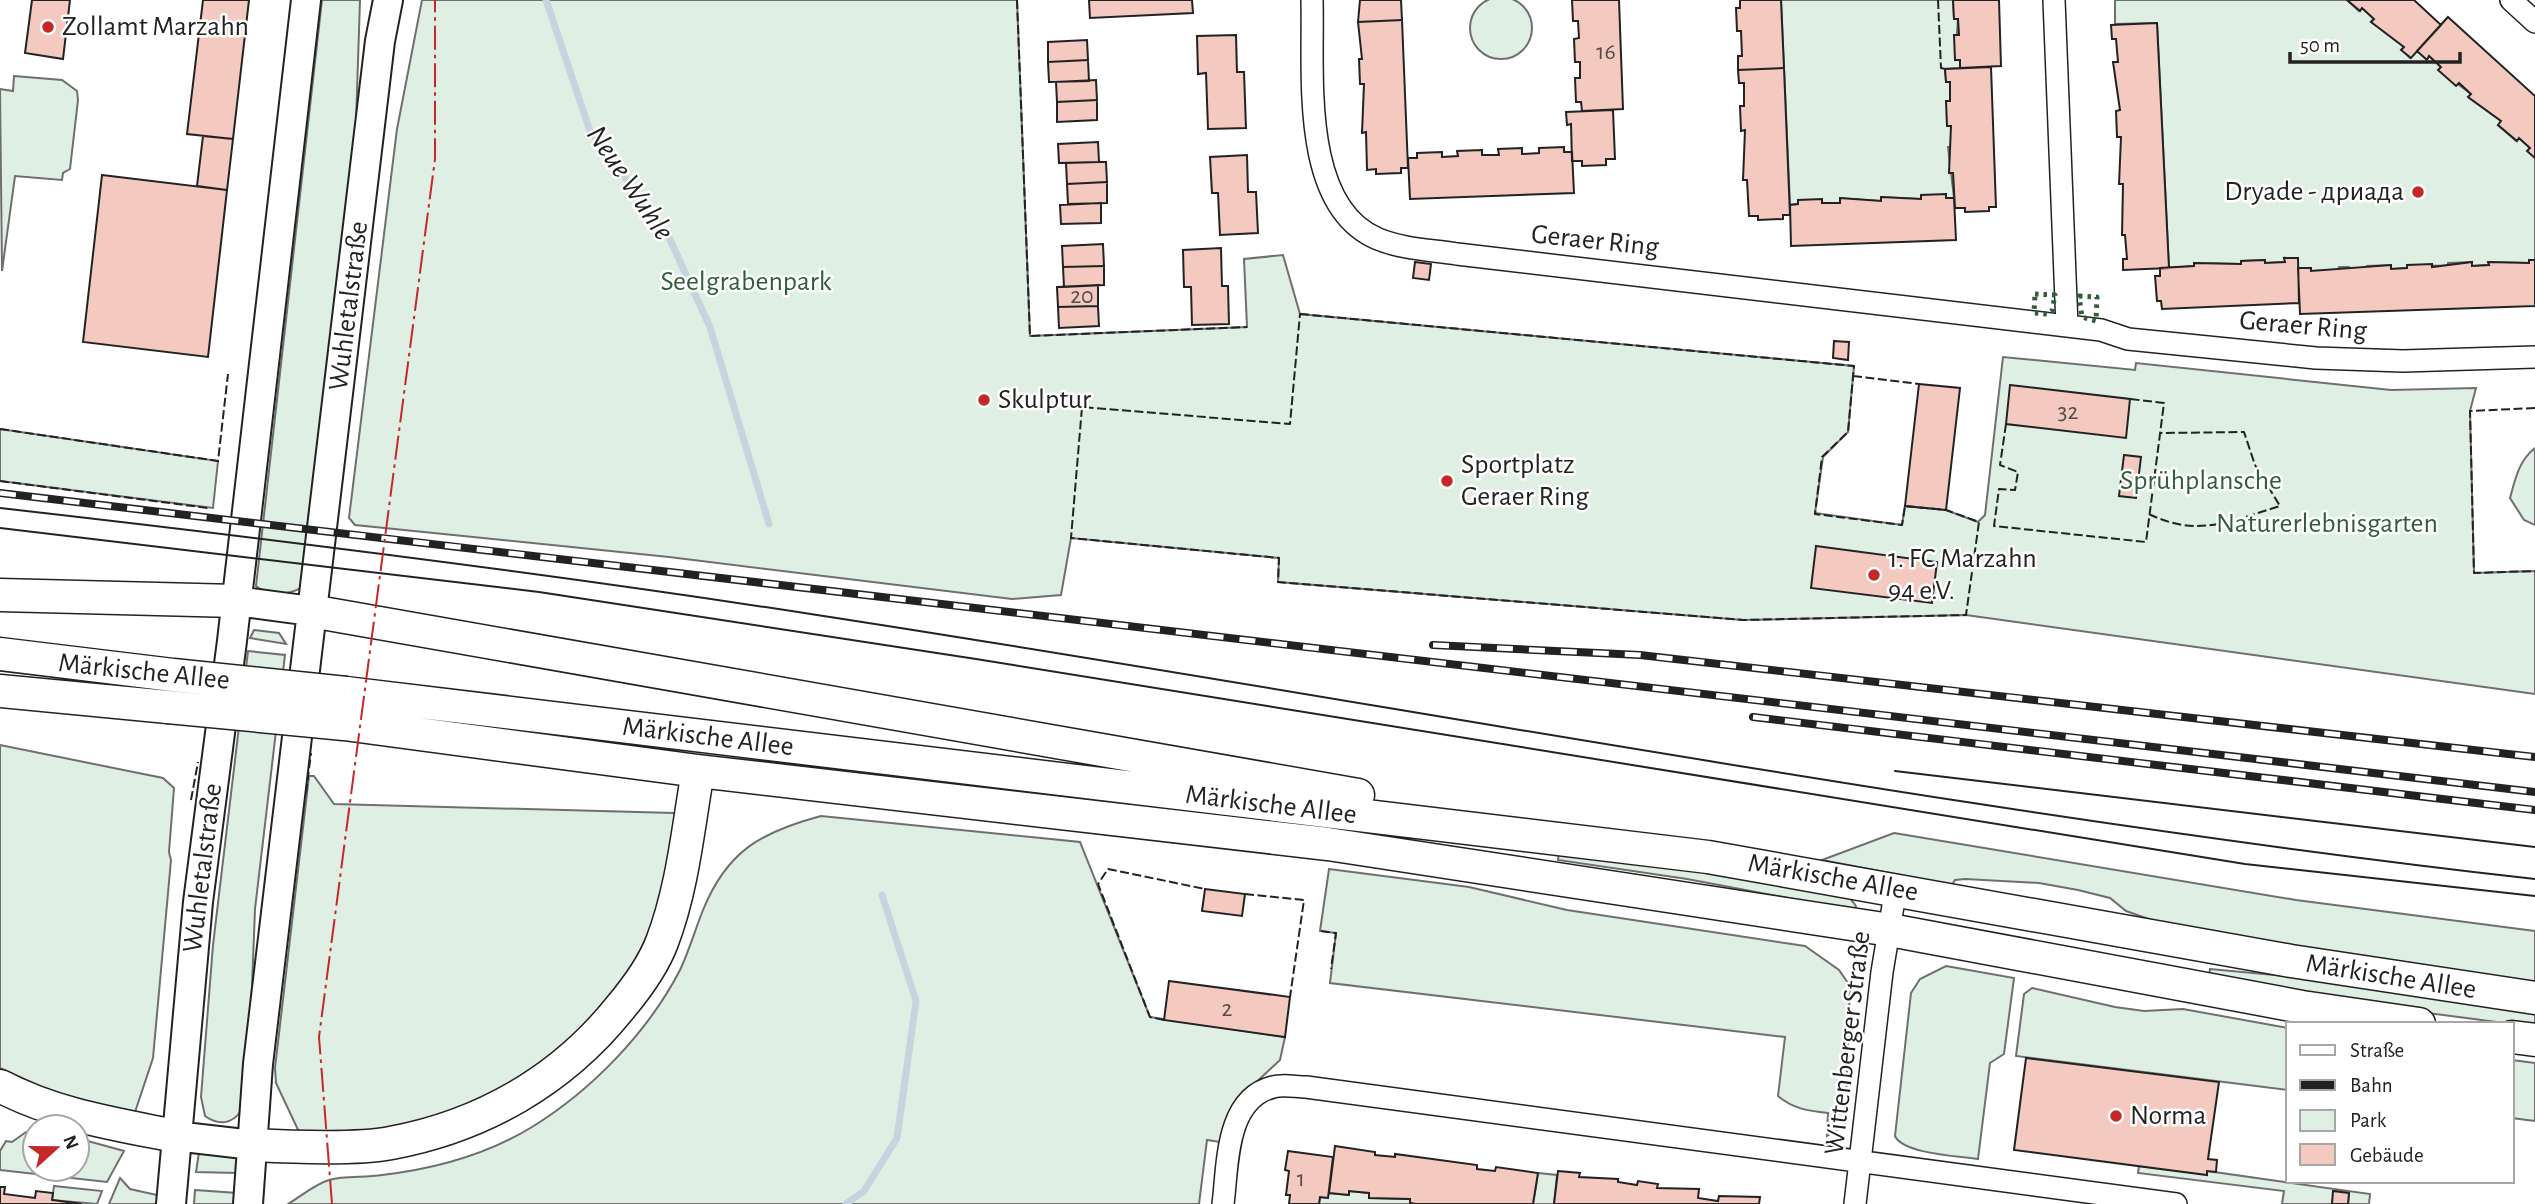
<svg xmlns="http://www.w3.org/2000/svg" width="2535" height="1204" viewBox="0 0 2535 1204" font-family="'Alegreya Sans',sans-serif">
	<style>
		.green { fill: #e0efe3; stroke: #6f6f6f; stroke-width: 2 }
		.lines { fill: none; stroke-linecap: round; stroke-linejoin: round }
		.stream { stroke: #c7d3dd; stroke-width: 7 }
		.building { fill: #f3c9c0; stroke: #222; stroke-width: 2 }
		.minor-casing { stroke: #222; stroke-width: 24 }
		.secondary-casing { stroke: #222; stroke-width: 32 }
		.primary-casing { stroke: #222; stroke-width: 35 }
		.minor { stroke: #fff; stroke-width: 21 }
		.secondary { stroke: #fff; stroke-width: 28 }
		.primary { stroke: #fff; stroke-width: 32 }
		.tram { stroke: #222; stroke-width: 2 }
		.rail-casing { stroke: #222; stroke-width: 8 }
		.rail { stroke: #fff; stroke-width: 5; stroke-dasharray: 16; stroke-linecap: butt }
		.primary-bridge-casing { stroke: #222; stroke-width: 35; stroke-linecap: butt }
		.primary-bridge { stroke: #fff; stroke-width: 32 }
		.hedge { stroke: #2f5e38; stroke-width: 5; stroke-dasharray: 3.5 5; stroke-linecap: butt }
		.fence { stroke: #222; stroke-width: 2; stroke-dasharray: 9 3.5; stroke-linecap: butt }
		.power { stroke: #c62828; stroke-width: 2; stroke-dasharray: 24 5 3.5 5; stroke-linecap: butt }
		.poi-dot { fill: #c62828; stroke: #fff; stroke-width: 2.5 }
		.labels { text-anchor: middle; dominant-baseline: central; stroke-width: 5; stroke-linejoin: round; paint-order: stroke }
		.number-label { font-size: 24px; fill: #564c4a }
		.poi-label { font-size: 28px; fill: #222; stroke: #fff; text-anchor: start }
		.street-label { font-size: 28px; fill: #222; stroke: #fff }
		.park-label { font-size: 28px; fill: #2f5e38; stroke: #fff }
		.water-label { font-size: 30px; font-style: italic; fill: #222; stroke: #fff }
	</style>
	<rect width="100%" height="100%" fill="#fff"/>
	<path class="green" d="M1470 28a31 31 0 1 1 62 0a31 31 0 1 1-62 0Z
		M322,0H360L356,123L302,587C291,595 266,596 256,586Z
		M422,0H1017L1030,336L1247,327L1244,259L1283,255L1300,314L1854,366L1848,432L1823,457L1815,513L1902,525L1905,506L1946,510L1978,522L1985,515L2003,357L2135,370L2136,363L2391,390L2476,388L2470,411L2474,573L2535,571V694L1966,615L1743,620L1278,582L1279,558L1071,538L1061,595L1012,599L669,557L355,525L349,518L397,129Z
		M1781,0H1953L1954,18L1958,19L1955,60H1960V68L1945,69L1946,81L1950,82L1952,147H1948L1954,198H1946V194L1921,199L1881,197V201L1840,198V203H1822V200L1790,205Z
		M2115,0H2347L2359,11L2362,8L2374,19L2371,22L2404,47L2402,50L2410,58L2417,51L2426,59L2429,56L2441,67L2439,70L2471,94L2469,98L2501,121L2498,125L2516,141L2519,138L2530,148L2528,151L2535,158V260H2530L2529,263L2489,262V265L2472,266V262L2448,263V266L2407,265V268L2391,269L2390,265L2367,266V270H2350L2349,267H2339L2338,270L2311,271L2310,268H2298L2285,258V262L2265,263L2264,260L2241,261V264L2195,263L2194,266L2169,268L2157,23L2115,24Z
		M14,76L62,80L77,91L78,100L70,169L63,173L62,180L15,176L2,271L0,89L13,91Z
		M0,429L218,461L213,508L0,481Z
		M2535,448V525L2524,520L2510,498C2515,480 2519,460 2535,448Z
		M254,630L279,633L286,644L250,638Z
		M248,651L285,655L255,909L251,1013L241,1111C232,1124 219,1126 205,1116L201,1097L213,945Z
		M0,745L163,778L174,788L169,852L171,860L153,1058L135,1112L59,1095L0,1068Z
		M309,776H314L334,804L674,813C680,846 665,891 653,922C608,1034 504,1112 385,1132C358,1136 327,1132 299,1132L276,1083L275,1068Z
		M821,816L1080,842L1150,1017L1285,1037L1280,1060L1234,1103L1220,1142L1207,1140L1199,1204H288C300,1197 315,1184 329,1180C345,1175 365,1178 382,1175C434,1169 488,1154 532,1127C592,1090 648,1032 680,970C689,951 695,930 703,910C727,851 761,832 821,816Z
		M1894,833L2296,900L2535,931V984L2372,962L2160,923L2126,911L2110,898L2078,890L2039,883L1965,879L1955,880L1952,885L1822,860Z
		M1559,852L1710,871L1849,897L1856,906L1854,910L1847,909L1687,879L1558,860Z
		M1329,869L1469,887L1567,910L1805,946L1839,970L1850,986L1845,1125L1827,1136L1828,1113C1809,1111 1793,1109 1778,1096L1785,1037L1330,983L1336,933L1320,931Z
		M1946,966L2014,978L2004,1054L1990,1063L1978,1159C1959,1156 1903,1154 1895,1136L1911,993L1920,979Z
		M2210,969L2328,980L2535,1009V1027L2405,1010L2209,977Z
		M2032,988L2115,1007L2144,1011L2183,1009L2288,1028V1090L2016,1056L2024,994Z
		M2512,1060L2535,1063V1121L2512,1118Z
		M26,1132L35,1135V1169H77V1138L124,1151L107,1182L0,1170V1151L6,1141L12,1142Z
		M199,1152L237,1154V1173L196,1172Z
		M2139,1166L2207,1174V1171L2370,1194L2369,1204H2348L2349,1193L2334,1191L2332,1204H2282L2284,1191L2138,1173Z
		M1538,1173L1557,1175L1554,1204H1533Z
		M120,1178L130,1189L157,1195V1204H109Z
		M54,1186L102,1191L97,1204L52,1200Z
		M195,1190L237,1193L236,1204H194Z
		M1349,1191L1369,1193V1198L1410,1199V1203L1416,1204H1319L1320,1197L1327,1198L1329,1193L1348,1195Z"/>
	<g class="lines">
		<path class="stream" d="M546,0L590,131L667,233L710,327L769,524
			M846,1204L864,1191L897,1138L916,1001L882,895"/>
	</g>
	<path class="building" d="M32,0H70L63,59L25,53Z
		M203,0H249L233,139L187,134Z
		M1089,0H1192L1193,13L1090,18Z
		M1360,0H1401L1402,20L1358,22Z
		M1572,0H1619L1623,109L1582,111L1581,102H1576L1575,78H1580V62H1575L1574,39L1579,38L1578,21H1573Z
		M1740,0H1781L1784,68L1738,70V56H1742L1741,31H1737L1736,8H1740Z
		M1953,0H1999L2001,66L1960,68V60H1955L1954,35H1959L1958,19H1954Z
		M2347,0H2414L2441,25L2411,58L2401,50L2404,47L2371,22L2374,19L2362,8L2360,11Z
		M2448,17L2535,96V158L2527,151L2530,148L2519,138L2517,141L2498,125L2501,121L2468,97L2471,94L2459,83L2456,86L2438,70L2441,67L2429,56L2427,60L2417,51Z
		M1402,20L1408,168H1401V173L1376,174V169L1367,170L1366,132L1362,133L1364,84H1360L1359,59H1362L1358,22Z
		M2157,23L2169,268L2123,270V259H2127L2125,235H2122L2123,184H2119L2121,137H2117L2116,111L2120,110L2113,62H2118L2116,39H2112L2111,25Z
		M1236,35L1237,72H1244L1246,128L1208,129L1206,73L1198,74L1197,36Z
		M1087,40L1088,60L1048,62V42Z
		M1088,60L1089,81L1049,82L1048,62Z
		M1991,67L1996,207H1989V211L1965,212V208H1955L1953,173H1949L1951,126H1947L1946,101H1950V82H1946L1945,69Z
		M1784,68L1790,215H1783V219L1758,220V216H1749L1747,180H1743L1745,130L1741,131L1740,106H1744V83H1739L1738,70Z
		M1096,80L1097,100L1057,102L1056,82Z
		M1097,100V120L1057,122V102Z
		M1613,110L1615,159H1606V165L1582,166V161H1572L1571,124L1567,125L1566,112Z
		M203,136L233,139L227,190L197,186Z
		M1098,142L1099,162L1059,163L1058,144Z
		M1564,147V152H1572L1574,193L1410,199L1408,158H1417V153L1442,152V157L1458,156L1457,151L1482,150V155H1499L1498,149L1522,148V154L1539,153V148Z
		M1247,155L1248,192H1256L1258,233L1220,235L1218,193H1212L1210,157Z
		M1099,162H1106L1107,182L1067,184L1066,163Z
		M102,175L227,190L208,357L83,342Z
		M1107,182V203L1068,204L1067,184Z
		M1946,194V198H1954L1956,240L1791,246L1790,205L1798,204V200L1822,199V203H1840V198L1881,201V197L1921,199V195Z
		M1101,203V223L1061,224L1060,205Z
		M1103,244L1104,266L1063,267L1062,246Z
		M1221,248L1222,286H1228L1229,324L1192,325L1191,287H1184L1183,250Z
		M2284,258H2298L2299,303L2162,309L2161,301H2157L2155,276H2160V268L2194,266V263L2241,264V261L2265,260V263L2285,262Z
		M2529,260H2535V306L2300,314L2298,268H2311V271L2391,265V269L2407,268V265L2432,264V267L2472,262V266L2489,265L2488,262L2529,263Z
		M1415,262L1431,264L1429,280L1413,278Z
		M1104,266V285L1064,287L1063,267Z
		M1098,285V306L1058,307L1057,287Z
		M1098,306L1099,326L1059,328L1058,307Z
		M1834,341L1849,342L1848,360L1833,358Z
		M1919,384L1960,388L1946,510L1905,506Z
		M2010,385L2130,399L2126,438L2006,424Z
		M2124,455L2141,457L2136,498L2119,496Z
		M1816,546L1937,562L1932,603L1811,588Z
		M1205,889L1245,894L1242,916L1202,911Z
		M1169,981L1290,997L1285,1037L1164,1020Z
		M2026,1058L2219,1082L2208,1159L2217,1160L2216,1172L2207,1171V1175L2014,1150Z
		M1335,1146L1375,1152V1155L1395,1157V1154L1477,1165V1169L1495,1171L1496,1167L1538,1173L1533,1204H1416L1410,1203V1199L1369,1198V1193L1349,1191V1195L1329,1193Z
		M1288,1151L1333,1157L1328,1198L1320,1197L1319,1204H1289L1290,1195H1286L1289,1171L1285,1170Z
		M1558,1171L1580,1173L1579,1177L1618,1179V1182L1637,1185L1638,1181L1658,1184L1657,1188L1699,1189L1698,1198L1718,1201L1719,1196L1760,1197L1759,1204H1554Z
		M0,1187H5L4,1194L35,1198L36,1191L53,1193L52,1200L82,1204H0Z
		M2333,1191L2349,1193L2348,1204H2332Z"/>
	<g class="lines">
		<defs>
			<path id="minor" d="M1312,0C1314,71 1299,206 1378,239C1402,249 1431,250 1457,254L2101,330L2128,339L2316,358L2403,361L2535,357
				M2054,0L2067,326
				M2511,0L2535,22
				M1223,1204C1228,1166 1225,1099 1273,1087C1283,1084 1296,1087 1306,1087L2176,1204
				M1855,1204L1882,972L1896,888"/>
			<path id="secondary" d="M236,601L311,611
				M175,1136L253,1145
				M171,1204L198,902L232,641L306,0
				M248,1204L258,1064L380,41L388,0"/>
			<path id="primary" d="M0,595L236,601
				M311,611L1358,795
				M0,654L173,675
				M0,691L168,707
				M346,693L1708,857L2291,961L2535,998
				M344,724L698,771L1328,844L1890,930L2302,1007L2419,1024
				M2512,1037L2535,1040
				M0,1086C55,1115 115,1124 175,1136
				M253,1145C291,1147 355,1150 391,1143C482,1126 561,1081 619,1009C635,990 653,966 662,942C683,887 688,828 698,771"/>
		</defs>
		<use href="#minor" class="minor-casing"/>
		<use href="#secondary" class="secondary-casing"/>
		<use href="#primary" class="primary-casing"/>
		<use href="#minor" class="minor"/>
		<use href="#secondary" class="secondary"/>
		<use href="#primary" class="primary"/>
		<path class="tram" d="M0,508C273,539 546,573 817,615C1390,703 1959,814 2535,879
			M0,528L539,592L976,659L2245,864L2535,896
			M1895,771L2535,847"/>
		<defs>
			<path id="rail" d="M0,493L2535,792
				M1433,645L1640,655L2535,757
				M1753,717L2535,810"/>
		</defs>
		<use href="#rail" class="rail-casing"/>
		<use href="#rail" class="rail"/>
		<defs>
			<path id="primary-bridge" d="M173,675L346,693
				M168,707L344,724"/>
		</defs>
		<use href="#primary-bridge" class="primary-bridge-casing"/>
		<use href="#primary-bridge" class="primary-bridge"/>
		<path class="hedge" d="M2035,294L2055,295L2052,311L2048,314L2034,313Z
			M2079,296L2097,297L2096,321L2082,317Z"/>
		<path class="fence" d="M1017,0L1030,336L1247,327
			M1938,0L1941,68L1945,69
			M1300,314L1854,366L1848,432L1822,457L1815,514L1902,525L1905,506L1946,510L1979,522L1966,615L1743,620L1278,582L1279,558L1071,538L1082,407L1290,424Z
			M1853,376L1919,384
			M2535,408L2470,411L2474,573L2535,571
			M2006,424L2000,465L2018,472L2015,490L1999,489L1994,526L2146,542L2164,403L2130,399
			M0,429L218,461L228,374
			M0,481L208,508
			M2149,514C2198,538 2231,521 2280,506L2255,465L2244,432L2160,433
			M306,793L311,753
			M191,800L198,762
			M1245,894L1304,900L1290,997
			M1321,931L1336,933L1331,969
			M1164,1020L1150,1017L1098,884L1108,869L1205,889"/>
		<path class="power" d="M332,1204L319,1037L435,159V0"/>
	</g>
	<g class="poi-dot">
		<circle cx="48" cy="27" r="7"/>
		<circle cx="2418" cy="192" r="7"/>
		<circle cx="984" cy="400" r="7"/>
		<circle cx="1447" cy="481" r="7"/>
		<circle cx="1874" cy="575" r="7"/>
		<circle cx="2116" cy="1116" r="7"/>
	</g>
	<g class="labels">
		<g class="number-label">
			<text x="1606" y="52">16</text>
			<text x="1082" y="296">20</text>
			<text x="2068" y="412">32</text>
			<text x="1227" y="1009">2</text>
			<text x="1301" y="1179">1</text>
		</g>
		<g class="poi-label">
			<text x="62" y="27">Zollamt Marzahn</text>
			<text x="2404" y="192" text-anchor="end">Dryade - дриада</text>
			<text x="998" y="400">Skulptur</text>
			<text x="1461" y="465">Sportplatz<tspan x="1461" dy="32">Geraer Ring</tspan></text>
			<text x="1888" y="559">1. FC Marzahn<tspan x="1888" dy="32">94 e.V.</tspan></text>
			<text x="2130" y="1116">Norma</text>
		</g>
		<g class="street-label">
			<text transform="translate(1595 241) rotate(6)">Geraer Ring</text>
			<text transform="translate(349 306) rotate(-83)">Wuhletalstraße</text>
			<text transform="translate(2303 326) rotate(5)">Geraer Ring</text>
			<text transform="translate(144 672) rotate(6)">Märkische Allee</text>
			<text transform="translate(708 737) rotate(7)">Märkische Allee</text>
			<text transform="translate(1271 805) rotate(7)">Märkische Allee</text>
			<text transform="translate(203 868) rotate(-83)">Wuhletalstraße</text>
			<text transform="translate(1833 878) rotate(10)">Märkische Allee</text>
			<text transform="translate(2391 977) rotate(9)">Märkische Allee</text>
			<text transform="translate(1848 1043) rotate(-83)">Wittenberger Straße</text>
		</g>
		<g class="park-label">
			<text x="746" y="282">Seelgrabenpark</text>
			<text x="2201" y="481">Sprühplansche</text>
			<text x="2327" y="524">Naturerlebnisgarten</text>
		</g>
		<g class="water-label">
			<text transform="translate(630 183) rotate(56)">Neue Wuhle</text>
		</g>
	</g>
	<rect x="2286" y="1022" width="228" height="161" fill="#ffffff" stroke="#a7a7a7" stroke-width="2"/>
	<rect x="2300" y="1045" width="35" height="10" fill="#ffffff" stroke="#a7a7a7" stroke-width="2"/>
	<text x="2350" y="1057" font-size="21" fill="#222222">Straße</text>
	<rect x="2300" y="1080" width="35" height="10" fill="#222222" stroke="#a7a7a7" stroke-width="2"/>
	<text x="2350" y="1092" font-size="21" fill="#222222">Bahn</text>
	<rect x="2300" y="1110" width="35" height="21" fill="#e0efe3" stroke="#a7a7a7" stroke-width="2"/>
	<text x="2350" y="1127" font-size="21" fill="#222222">Park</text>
	<rect x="2300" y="1144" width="35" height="21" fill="#f3c9c0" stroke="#a7a7a7" stroke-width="2"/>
	<text x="2350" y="1162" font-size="21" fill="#222222">Gebäude</text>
	<g transform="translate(56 1148) rotate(69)"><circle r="33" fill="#ffffff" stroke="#a7a7a7" stroke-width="2"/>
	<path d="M0-5L12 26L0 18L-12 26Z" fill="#c62828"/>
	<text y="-10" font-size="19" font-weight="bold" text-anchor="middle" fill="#222222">N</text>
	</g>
	<path d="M2290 52v10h170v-10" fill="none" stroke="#222222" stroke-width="3.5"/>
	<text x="2300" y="52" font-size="21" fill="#222222" stroke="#ffffff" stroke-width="5" paint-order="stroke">50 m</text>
</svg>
